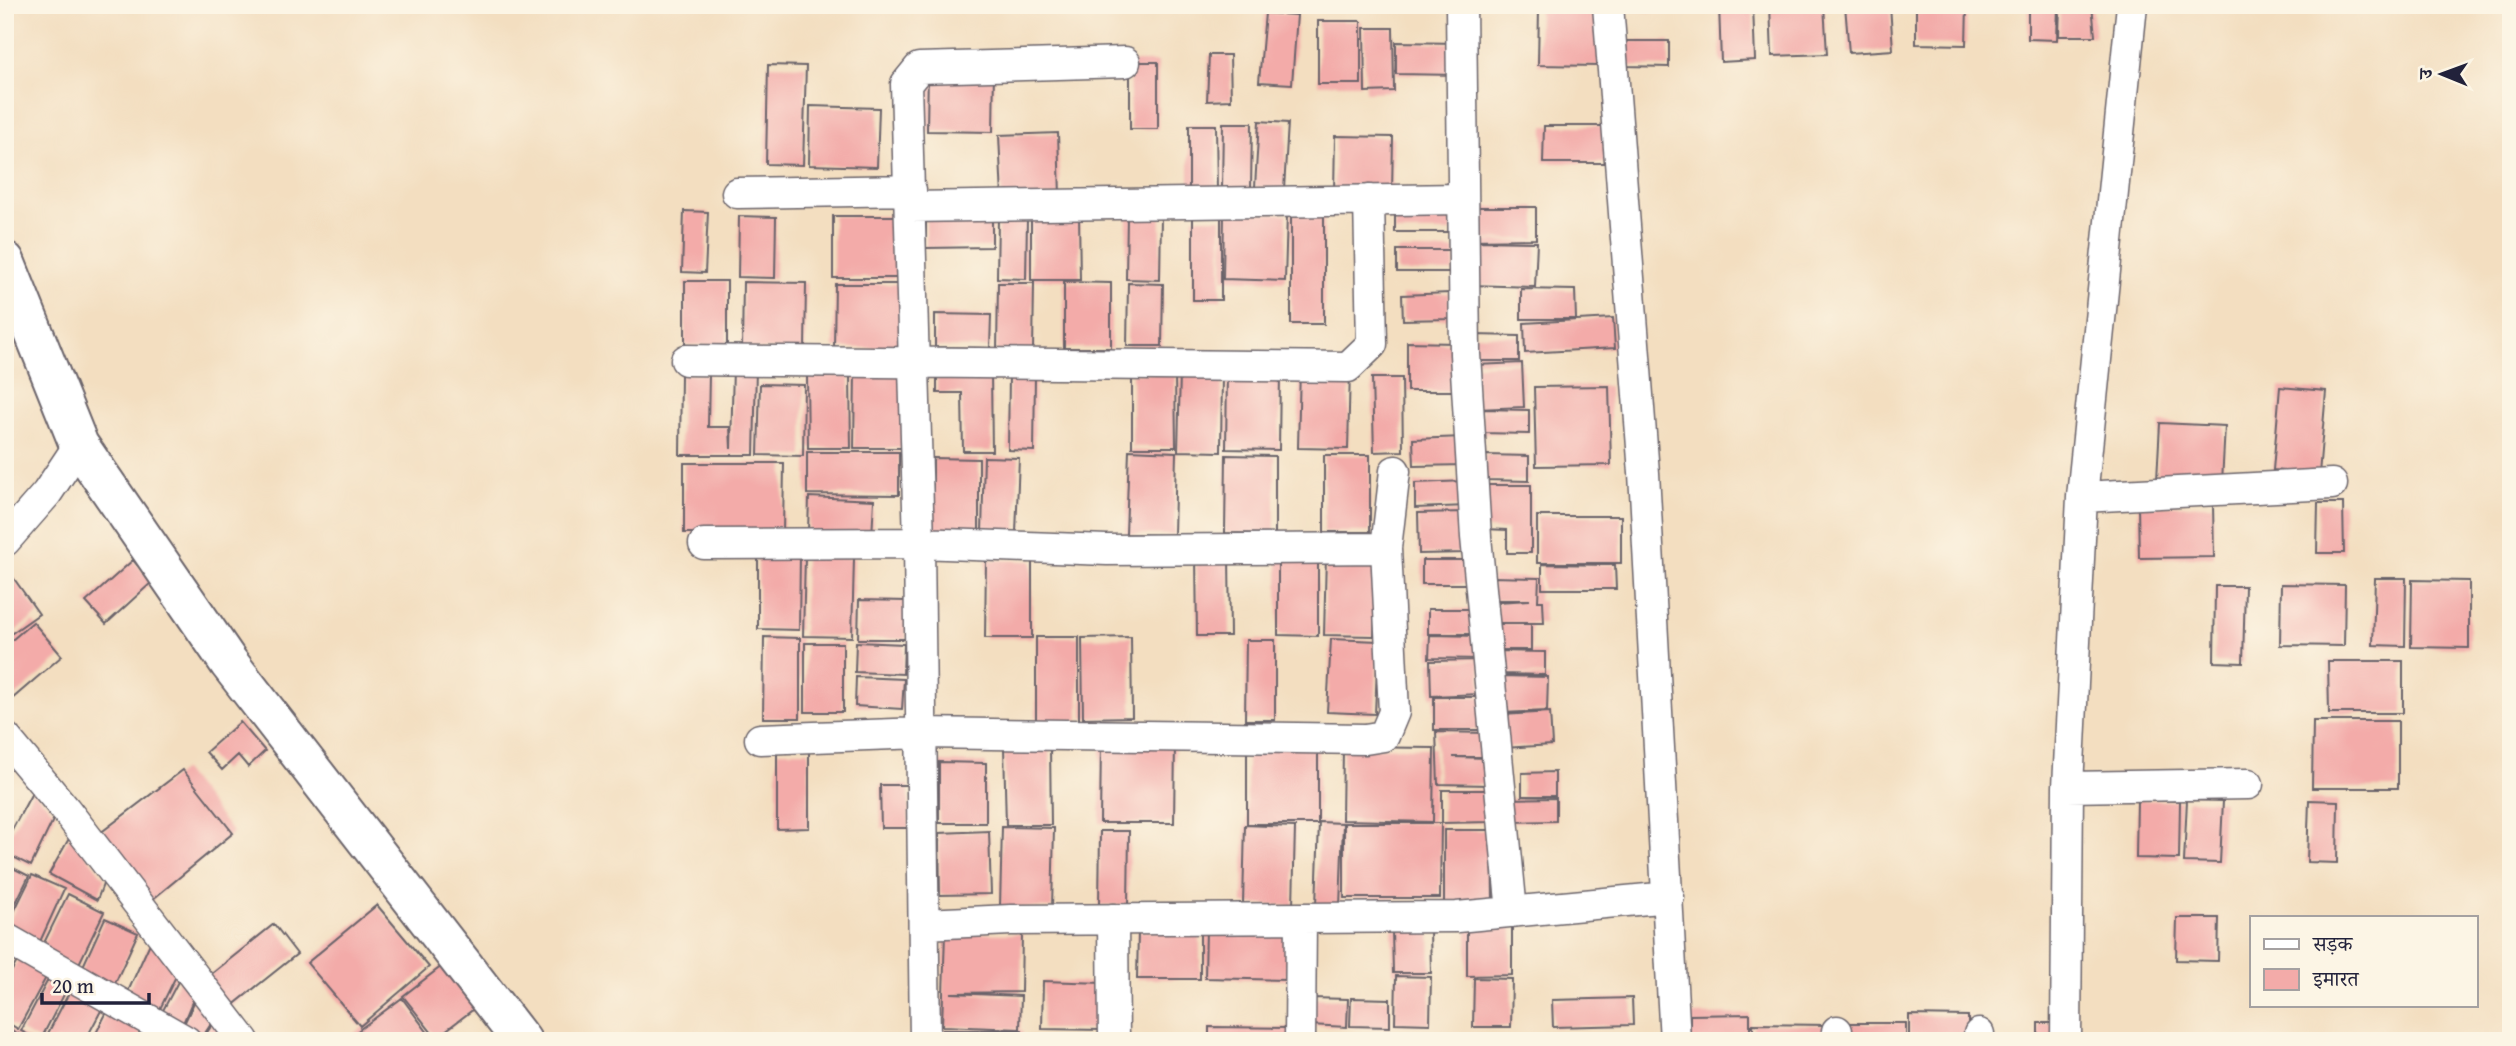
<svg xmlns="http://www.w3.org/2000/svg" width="2516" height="1046" viewBox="0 0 2516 1046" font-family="'Gentium Book Plus','Noto Serif Devanagari',serif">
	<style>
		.building { fill: #f3aba9 }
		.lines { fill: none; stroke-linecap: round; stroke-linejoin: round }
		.street-casing { stroke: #6b646a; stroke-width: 33 }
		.secondary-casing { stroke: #6b646a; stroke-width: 42 }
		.street { stroke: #fff; stroke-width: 30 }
		.secondary { stroke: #fff; stroke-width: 38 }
	</style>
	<rect width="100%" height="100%" fill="#fcf5e5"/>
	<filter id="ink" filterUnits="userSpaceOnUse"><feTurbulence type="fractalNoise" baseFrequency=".0143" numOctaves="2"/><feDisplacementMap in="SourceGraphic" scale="14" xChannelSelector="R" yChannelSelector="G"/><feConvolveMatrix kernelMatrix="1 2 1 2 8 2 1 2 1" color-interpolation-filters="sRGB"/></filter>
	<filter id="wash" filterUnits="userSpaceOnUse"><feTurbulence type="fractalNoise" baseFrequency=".00686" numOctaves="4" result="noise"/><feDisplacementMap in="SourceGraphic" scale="28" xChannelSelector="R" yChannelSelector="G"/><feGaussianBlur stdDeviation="1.57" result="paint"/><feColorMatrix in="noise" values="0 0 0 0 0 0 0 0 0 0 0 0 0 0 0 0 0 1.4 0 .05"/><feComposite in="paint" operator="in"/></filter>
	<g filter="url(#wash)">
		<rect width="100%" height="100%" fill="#f3dec0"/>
		<g id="blocks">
			<path class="building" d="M1624,5H1672V13L1623,10Z
				M1719,5H1753L1755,60L1721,62Z
				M1770,5H1824L1827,54L1772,56Z
				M1845,5H1890L1893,50L1849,53Z
				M1916,5H1967L1966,45L1916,44Z
				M2028,5H2058L2057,40L2028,39Z
				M2060,5H2092L2095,36H2059Z
				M1539,8L1600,9L1599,66L1538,65Z
				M1265,13L1297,15L1292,84L1259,82Z
				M1318,21H1361V84H1318Z
				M1364,28H1393L1394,91L1365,92Z
				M1626,41H1669V67L1626,66Z
				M1396,42L1459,43V75L1396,74Z
				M1209,55H1230L1231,100L1207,101Z
				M1130,62H1158V129H1130Z
				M768,65L806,66L803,165L766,164Z
				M928,69L994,70L993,132L927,131Z
				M810,106L879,108L877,167L809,165Z
				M1259,121L1288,123L1284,189L1255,187Z
				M1223,123H1252L1251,190H1222Z
				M1189,125H1216L1217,191H1189Z
				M1544,126H1608V163H1543Z
				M1058,133L1060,196L1002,198L999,135Z
				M1335,136L1393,137L1392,194L1334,193Z
				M1471,207H1536V239L1471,240Z
				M1395,209H1452V232H1395Z
				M684,211L708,212L705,273L682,272Z
				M1224,212L1287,214L1285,281L1223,279Z
				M1031,213H1079L1080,280H1031Z
				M992,214V247L926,248V215Z
				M1291,214H1324V324H1291Z
				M1127,215L1161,216L1160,280L1126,279Z
				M739,216L776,217L775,278L738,277Z
				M833,216H897V278H833Z
				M998,218H1027L1026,279L997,278Z
				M1193,218H1221V300H1193Z
				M1472,241L1537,242L1535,287L1471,285Z
				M1397,250H1455L1454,272H1397Z
				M685,281H727V345H685Z
				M743,282L806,283L805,350L742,349Z
				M1064,282L1111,283V348H1064Z
				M998,283H1034L1033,351H997Z
				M1128,283L1163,284L1162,346H1127Z
				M835,284H904L903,348H834Z
				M1521,289L1575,290L1576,319H1521Z
				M1449,293L1450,319L1403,320L1402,295Z
				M935,314L991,315L990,348L935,347Z
				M1613,318L1615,348L1525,353L1524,323Z
				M1474,335L1519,336V361H1474Z
				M1407,342L1455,343V391H1407Z
				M1522,363L1524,407L1477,409L1475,365Z
				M733,367L756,368L754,455H680L681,374H709L708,427H730L731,449Z
				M1300,368L1350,370L1348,449L1298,448Z
				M855,371H904L903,448H854Z
				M937,372H991L992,451H963L962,393H937Z
				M1227,372H1280L1279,450L1226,449Z
				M1132,373H1175L1176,447H1132Z
				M1180,373L1222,374L1221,452L1178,451Z
				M1009,375H1035L1034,451L1008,450Z
				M807,376H850L851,448H808Z
				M1372,378H1402L1403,451L1374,452Z
				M760,384L804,385L803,456L758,455Z
				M1609,386L1611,465L1536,466L1534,387Z
				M2280,387L2326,391L2319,474L2273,470Z
				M1482,409L1529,410V434L1482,433Z
				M2160,423L2225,426L2222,482L2157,480Z
				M1463,437L1464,465L1414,466L1413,439Z
				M1129,450L1176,452L1174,535L1126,534Z
				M807,452H899V495L807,494Z
				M1226,455L1275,456V534L1225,533Z
				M1324,455H1370V532H1324Z
				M1485,455L1529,456V481L1485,480Z
				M984,457L1019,458L1016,533L982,532Z
				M933,458L979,459V533L933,532Z
				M684,463H784L783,533H684Z
				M1467,481V506L1415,508V483Z
				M1485,485H1531V553H1507V530L1485,529Z
				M809,497L874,500L872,537L808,533Z
				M2318,503H2343L2344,553H2317Z
				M2213,505L2214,557L2139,558L2138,506Z
				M1465,512L1466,553L1419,554L1418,513Z
				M1537,516H1621V563H1537Z
				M758,554H800L799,630L758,629Z
				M1278,555H1318V636L1278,635Z
				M1326,555L1377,557L1374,636L1324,635Z
				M1196,556H1229L1230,636H1197Z
				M805,557L854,558L852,637L803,636Z
				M133,560L152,582L106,624L86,602Z
				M986,560L1032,561V638H985Z
				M1422,560H1469V584H1422Z
				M1542,564L1615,565L1616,589H1542Z
				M5,566L39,614L5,638Z
				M1492,577L1539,578L1538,601H1543L1544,623H1497V602L1530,600H1492Z
				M2375,578H2406L2405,646L2373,645Z
				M2412,580L2469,581V648L2411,647Z
				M2281,584L2345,585L2344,646L2280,645Z
				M2215,586H2245L2243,663L2214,662Z
				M859,600L907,601L906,639H858Z
				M1428,609H1477V634H1428Z
				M33,622L62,656L5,705V646Z
				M1497,624H1531V650H1497Z
				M1430,635L1480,636L1479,659L1429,658Z
				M764,637L800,638V718H763Z
				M1036,637H1079V721L1036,720Z
				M1131,637L1132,717L1083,718L1082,638Z
				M1331,639L1378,641L1375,714L1327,712Z
				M1246,640H1275V720H1245Z
				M856,642L904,644L903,674L855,672Z
				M805,643H843V712H805Z
				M1498,651L1545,652V675L1499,674Z
				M1480,660L1481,694L1431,696L1430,661Z
				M2328,661H2403V713H2329Z
				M1500,676L1548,677L1547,711L1502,713Z
				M856,677L904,679L902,709L855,706Z
				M1434,697H1482V730H1434Z
				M1550,712L1552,745L1504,748L1503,715Z
				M2313,721H2398V788H2312Z
				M240,722L265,751L248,767L238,755L222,770L206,752Z
				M1436,732L1487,733V757H1453L1488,758L1490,785L1438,784Z
				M1247,739L1318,740V824H1247Z
				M1101,741H1175L1174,823H1100Z
				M1050,746L1051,825H1006L1004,747Z
				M1343,747L1434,748L1433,822L1342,820Z
				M777,751H809V828L777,829Z
				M939,762L986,763V823H939Z
				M183,770L233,833L147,904L95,837Z
				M1555,772V796H1522V773Z
				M880,785H909V828H881Z
				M1442,790H1491V822L1442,823Z
				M33,791L56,814L31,866L5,853V843Z
				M1556,798V821L1508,822V799Z
				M2137,800L2180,801L2179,859L2136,858Z
				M2187,800L2223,801L2220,863L2184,862Z
				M2309,800L2338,801L2337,863L2307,862Z
				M1319,822L1343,823L1340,907L1316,906Z
				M1344,823H1441L1440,898H1344Z
				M1245,825L1295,827L1293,906L1243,904Z
				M1002,827L1054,828L1052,908L1000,907Z
				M1444,830H1492L1493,903L1444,904Z
				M989,831L991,894L940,895L939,833Z
				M1100,831H1129L1128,905H1099Z
				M71,835L105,879L97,900L49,874Z
				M5,864L29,876L5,925Z
				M32,875L64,889L38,946L5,930Z
				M68,894L104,912L77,968L40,951Z
				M377,905L429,967L360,1026L307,963Z
				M105,918L138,933L112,990L79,975Z
				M2177,918H2219L2218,961L2176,960Z
				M274,924L297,954L227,1010L204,980Z
				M1467,924H1512V975L1467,976Z
				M1206,928L1288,929L1287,980L1205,978Z
				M1392,929H1430L1431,973H1393Z
				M1138,931L1200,932V979H1137Z
				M945,933L1022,934L1021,992L951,993L1021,996L1020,1029L942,1026Z
				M150,943L179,970L157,1015L125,998Z
				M20,956L49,972L18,1029L5,1021V983Z
				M442,966L475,1008L436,1038L403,996Z
				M182,974L197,990L181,1028L160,1016Z
				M50,976L69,985L40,1041L21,1031Z
				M1396,976L1431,977L1430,1024L1395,1023Z
				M1474,978L1512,979L1511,1027H1473Z
				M1043,981L1103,983L1102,1030L1042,1029Z
				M72,987L104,1005L85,1041H44Z
				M196,998L215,1018L201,1039L184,1024Z
				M402,998L434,1041H351L348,1038Z
				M1311,998L1348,999L1347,1027L1310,1025Z
				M1351,998L1390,999V1027L1350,1026Z
				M1632,998L1633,1025L1553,1027L1552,1000Z
				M110,1006L145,1025L137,1041H92Z
				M1750,1014V1039L1690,1040V1015Z
				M1909,1015L1968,1016V1041H1909Z
				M216,1019L237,1041H208L204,1037Z
				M1851,1023H1906V1041H1851Z
				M2038,1023H2058L2059,1041H2038Z
				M1753,1024L1828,1025V1041H1753Z
				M5,1027L32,1041H5Z
				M1209,1027L1292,1028V1041H1209Z
				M943,1030H1022L1023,1041H943Z"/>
		</g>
	</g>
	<g filter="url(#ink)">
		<use href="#blocks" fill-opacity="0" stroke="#6b646a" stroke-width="2"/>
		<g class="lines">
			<defs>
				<path id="street" d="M1461,5L1465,354L1476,537L1512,912
					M1608,5L1644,473L1675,1041
					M737,193L911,190
					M911,207L1461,199
					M686,360L1348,367L1372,344L1369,200
					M2082,497L2332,484
					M5,541L47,493L79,445
					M704,544L919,543L1107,550L1386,548
					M5,737L65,809L244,1041
					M760,739L922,733L1365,739L1384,736L1394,712L1386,548L1395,471
					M2068,787L2248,784
					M1113,919L1114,1041
					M924,924L1011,920L1457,917L1669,897
					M5,938L186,1041
					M925,1041L919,543L906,84L919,68L1125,62
					M1300,1041L1301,918
					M1837,1041V1031
					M1979,1041V1034
					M2066,1041L2068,787L2082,497L2132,5"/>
				<path id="secondary" d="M5,261L79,445L229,663L522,1041"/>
			</defs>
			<use href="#street" class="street-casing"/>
			<use href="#secondary" class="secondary-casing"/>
			<use href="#street" class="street"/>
			<use href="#secondary" class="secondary"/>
		</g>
	</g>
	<rect width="2516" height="1046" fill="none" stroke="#fcf5e5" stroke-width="28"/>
	<rect x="2250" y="916" width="228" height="91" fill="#fcf5e5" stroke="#a5a1a1" stroke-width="2"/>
	<rect x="2264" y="939" width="35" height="10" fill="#ffffff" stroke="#a5a1a1" stroke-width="2"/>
	<text x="2313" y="951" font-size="21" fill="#22223b">सड़क</text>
	<rect x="2264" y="969" width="35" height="21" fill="#f3aba9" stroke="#a5a1a1" stroke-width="2"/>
	<text x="2313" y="986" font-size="21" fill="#22223b">इमारत</text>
	<g transform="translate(2442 74) rotate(271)" stroke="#fcf5e5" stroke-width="5" paint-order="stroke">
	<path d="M0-5L12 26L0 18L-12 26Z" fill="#22223b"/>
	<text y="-10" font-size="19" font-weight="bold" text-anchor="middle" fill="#22223b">उ</text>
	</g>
	<path d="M42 993v10h107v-10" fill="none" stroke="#22223b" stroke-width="3.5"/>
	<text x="52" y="993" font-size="21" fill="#22223b" stroke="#fcf5e5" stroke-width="5" paint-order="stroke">20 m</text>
</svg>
